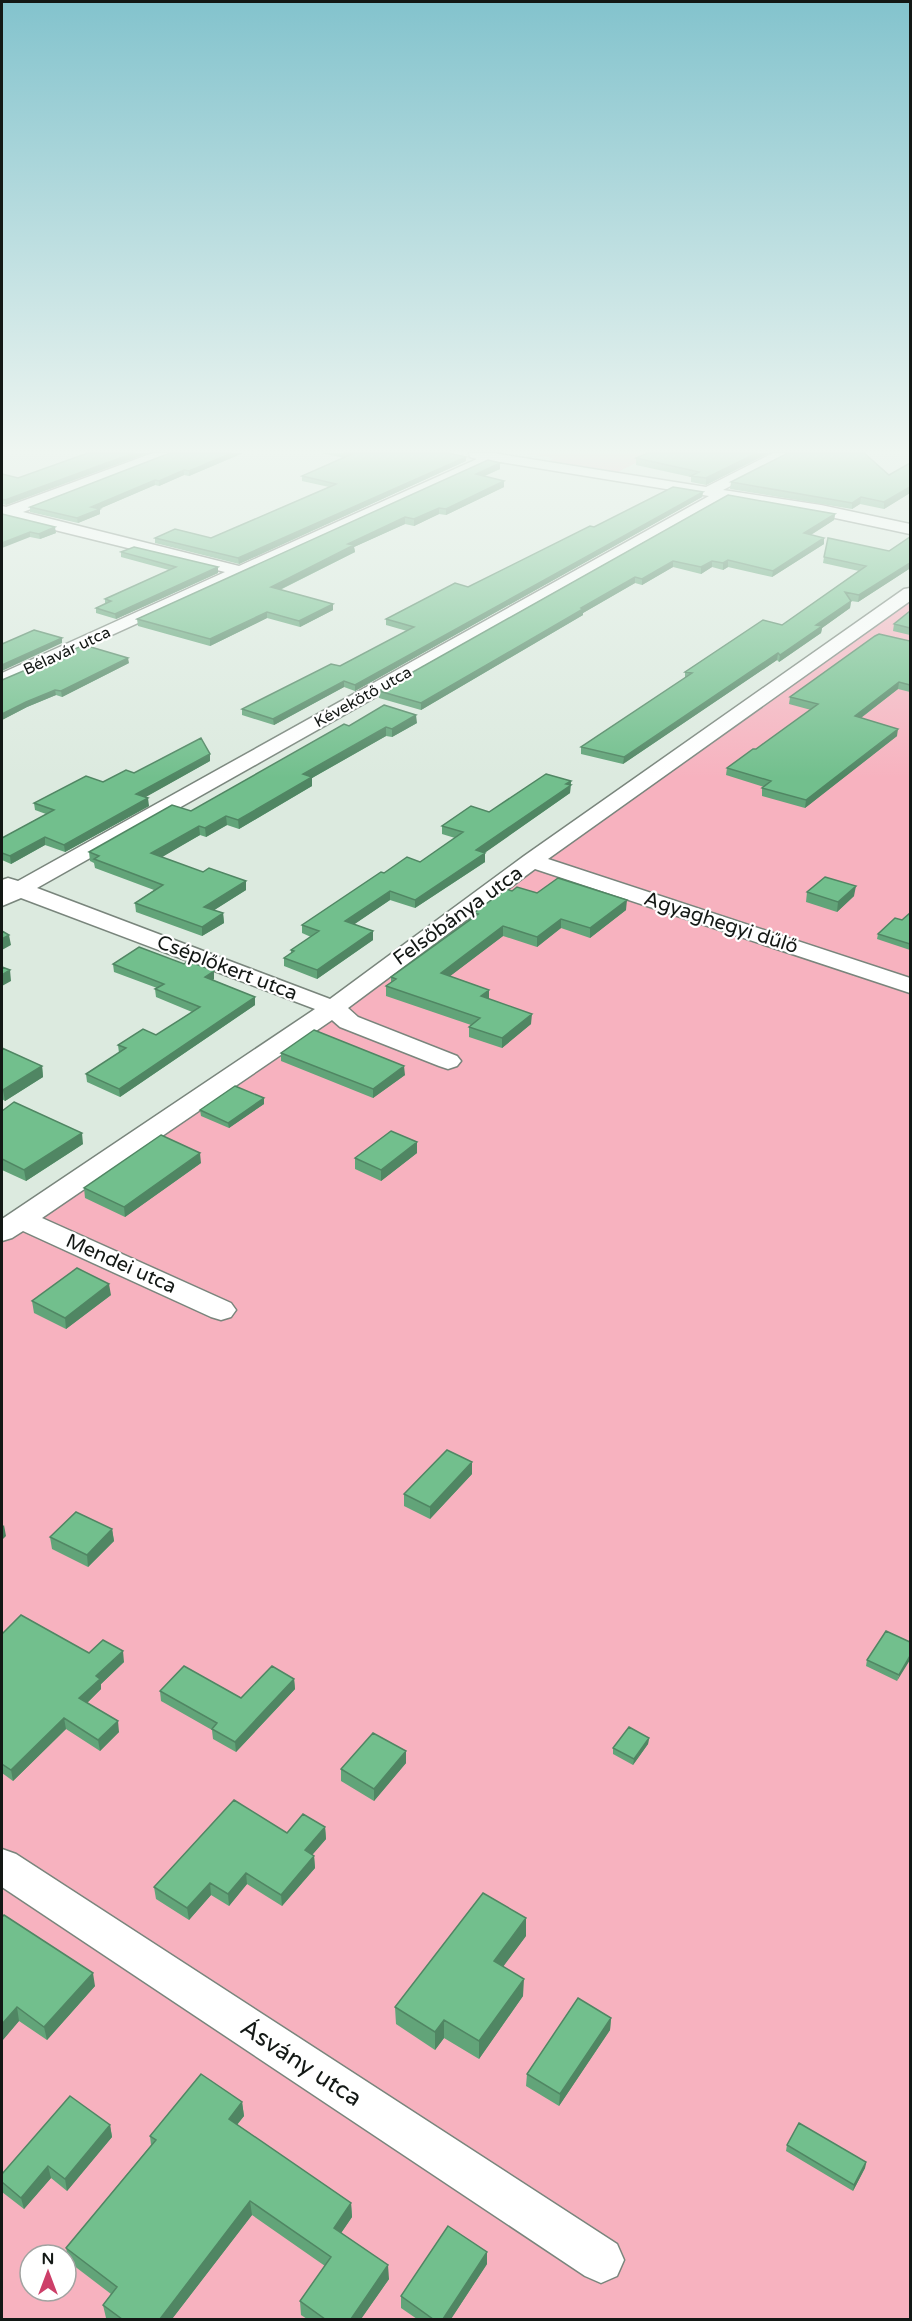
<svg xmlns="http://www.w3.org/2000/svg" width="912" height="2321" viewBox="0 0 912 2321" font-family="'Varela Round',sans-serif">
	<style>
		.green { fill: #f7b2bf; fill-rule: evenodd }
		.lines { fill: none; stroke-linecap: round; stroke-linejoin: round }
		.minor-casing { stroke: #79857c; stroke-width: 3 }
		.minor { fill: #fff; fill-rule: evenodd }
		.wall { fill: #62a479 }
		.shaded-wall { fill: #508663 }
		.building { fill: #72bf8d; stroke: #508663; stroke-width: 1.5 }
		.labels { text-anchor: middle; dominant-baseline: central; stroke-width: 4.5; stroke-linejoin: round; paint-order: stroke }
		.far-street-label { font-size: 16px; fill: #131815; stroke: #fff }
		.street-label { font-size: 20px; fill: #131815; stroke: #fff }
		.near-street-label { font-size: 24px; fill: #131815; stroke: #fff }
	</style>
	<rect width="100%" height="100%" fill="#dceadf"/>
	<path class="green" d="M521,453H655L616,473L548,462L554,458Z
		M910,593V2319H2V1232ZM30,2255H66V2291H30Z"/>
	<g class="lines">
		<defs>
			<path id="minor" d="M153,453H172L170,456L23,512L239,566L477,459L470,457L469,453H493L706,487L773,453H790L788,456L723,490L821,505L910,524V534L821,515L727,499L37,888L330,999L524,856L904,589L910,588V601L548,859L910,978V993L535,869L348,1008L358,1017L457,1056L461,1061L457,1066L448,1069L439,1066L340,1027L332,1020L42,1218L231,1303L236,1310L231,1317L221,1320L211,1317L23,1231L12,1238L2,1241V1219L315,1009L21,898L2,906V880L8,878L18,881L709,496L494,461L2,685V673L225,572L2,517V506L6,507Z
				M2,1849L16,1854L617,2244L624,2260L617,2276L601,2283L585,2276L2,1887Z"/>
		</defs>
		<use href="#minor" class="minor-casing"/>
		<use href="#minor" class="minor"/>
	</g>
	<path class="wall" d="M88,453H148L6,505L2,504V474L18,478Z
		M170,453H243L189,476L184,475L159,486L155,485L99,509L100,514L78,523L30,512V507Z
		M321,453H448L466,461L239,564L155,543V538H211L329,487L302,481V476L344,458Z
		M769,453L706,485L691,482V477L636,465V458Z
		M500,463V469L484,476L504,481V487L446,515L439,514L414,526L405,524L354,547L355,552L280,590L333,610L300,627L267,618L210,646L138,626L137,619Z
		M910,463V493L884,509L860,504L852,509L730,489L731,482L889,475Z
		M703,492L702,497L355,691L344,687L274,725L242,715V709L340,666L407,631L386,625V619L468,587L594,527Z
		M728,495L835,514L834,520L811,535L824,544L772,577L728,567L723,570L712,567L701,574L673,567L642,585L635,583L583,613V615L421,710L379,698V691Z
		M2,514L56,533L40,539L30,537Z
		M910,537V569H909L858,602L851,601L850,608L822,628L821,633L779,662L777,660L623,764L581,754V747L685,678V672L782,625L859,571L823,563L824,557L889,551Z
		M121,552L218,567V573L116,619L96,613V608L105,604V599L169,570L121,557Z
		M910,611V635L893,631L894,624Z
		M910,641V692L898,689L861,718L897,736L805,808L762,796V788L764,787L726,775L727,768L756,749L811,710L789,704L790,697Z
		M129,663L62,697L56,695L27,707L2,720V680Z
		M417,723L392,737L386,736L312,778V786L239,829L227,825L206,837L200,835L161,857L246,890L214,910L223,913L224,923L202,936L136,912L135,903L154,890L95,868L94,863L90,861L89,852L191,811L349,726Z
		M210,761L145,797L149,806L65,852L45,845L11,864L2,860V838L46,814L35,810L34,803L134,773Z
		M571,781L570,793L484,853L485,862L415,908L390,900L354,924L373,931V940L317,979L284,966V958L291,953V950L311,937L302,933V925L384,873L420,862L455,838L442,834V826L489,812Z
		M512,891L537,893L626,910L590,938L561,928L537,947L503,936L450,976L489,990V999L531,1024L502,1048L469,1037V1027L471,1025L386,996V986L391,982V977L474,916V913Z
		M807,892L854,896L837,912L806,902Z
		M910,913V950L877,939L878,934L902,920Z
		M113,964H184L214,971V979L213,980L255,997V1005L120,1097L87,1082L86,1074L119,1053L118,1045L156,1035L192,1012L156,997L155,989L157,988L114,972Z
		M2,1048L42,1066L43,1077L5,1101L2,1099Z
		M281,1053L405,1075L373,1098L281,1061Z
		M264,1098V1104L229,1128L201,1116L200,1110Z
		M2,1111L83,1144L26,1181L2,1170Z
		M417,1153L381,1181L355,1169V1158Z
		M201,1163L125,1217L85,1198L84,1188Z
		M111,1295L66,1329L34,1313L32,1301Z
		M472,1474L430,1519L404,1506V1494Z
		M112,1529L114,1541L88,1567L52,1549L50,1537Z
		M2,1634L124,1662L101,1684V1689L87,1703L119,1732L100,1751L66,1729L13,1781L2,1773Z
		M910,1642L897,1681L866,1666L867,1660Z
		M294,1679L295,1689L236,1752L213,1739L212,1730L161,1701L160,1691L241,1698Z
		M649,1738L648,1744L633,1765L613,1754V1748Z
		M406,1751V1763L374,1801L341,1781V1769Z
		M325,1827L326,1839L312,1855L314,1856L315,1868L282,1906L247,1884L229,1906L211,1895L189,1920L156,1899L154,1887L287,1833Z
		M2,1917L95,1986L47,2040L19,2021L2,2041Z
		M526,1936L503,1966L523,1996L479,2059L444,2038L435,2050L396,2024L395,2007Z
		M611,2018L610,2030L559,2106L526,2086L527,2074Z
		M242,2102L244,2116L237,2125L351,2203L352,2217L341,2233L389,2279L361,2319H307L301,2315L300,2301L325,2266L252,2215L172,2319H107L106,2318L103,2305L111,2294L69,2262L66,2248L151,2145L150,2136Z
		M110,2125L112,2137L67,2191L51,2178L24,2209L2,2192V2174Z
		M787,2145L866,2162L865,2168L853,2191L786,2151Z
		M487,2264L451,2319H417L401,2308V2296Z"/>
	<path class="shaded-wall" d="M134,453H148L6,505L5,500Z
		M232,453H243L189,476V471Z
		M757,453H769L706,485V478Z
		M466,457V461L239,564L238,558Z
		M500,463V469L476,480V474Z
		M184,470V475L159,486V481Z
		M155,480V485L92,512L91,507Z
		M504,481V487L446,515V509Z
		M910,487V493L884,509V502Z
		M703,492L702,497L355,691V685Z
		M861,497L860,504L852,509V503Z
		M439,508V514L414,526V519Z
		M100,509V514L78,523L77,518Z
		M835,514L834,520L804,539V533Z
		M405,517V524L354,547L355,552L271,594V587L348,544Z
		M55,527L56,533L40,539L39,534Z
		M30,532V537L2,548V543Z
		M824,538V544L772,577L773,571Z
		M728,560V567L723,570V563Z
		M673,561V567L642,585V579Z
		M712,561V567L701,574V567Z
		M909,562V569L858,602L859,595Z
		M218,567V573L116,619L115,614Z
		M635,577V583L583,613V615L421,710V703Z
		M851,601L850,608L822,628L821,633L779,662L780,655L816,625Z
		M333,604V610L300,627L299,621Z
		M267,612V618L210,646V639Z
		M62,638V643L2,671V665Z
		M778,653L777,660L623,764L624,757Z
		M128,658L129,663L62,697L61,691Z
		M344,681V687L274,725L273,719Z
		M899,682L898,689L854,723L855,716Z
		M55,690L56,695L27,707L2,720V714L26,702Z
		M416,715L417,723L392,737V729Z
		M386,727V736L312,778V786L239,829L238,820L303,774Z
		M898,729L897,736L805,808L806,800Z
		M210,754V761L137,802L136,794Z
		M571,781L570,793L476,859V850Z
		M148,798L149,806L65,852L64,845Z
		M226,816L227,825L206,837L205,828Z
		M199,826L200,835L152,863L151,853Z
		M45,837V845L11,864L10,856Z
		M485,853V862L415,908V900Z
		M246,881V890L205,916L204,907Z
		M856,886L854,896L837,912L838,902Z
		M390,891V900L346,930L345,921Z
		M627,900L626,910L590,938V928Z
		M223,913L224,923L202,936V927Z
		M561,919V928L537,947V937Z
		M503,926V936L441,983V973Z
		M373,931V940L317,979V970Z
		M9,935L11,945L2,950V939Z
		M10,970L11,981L2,986V975Z
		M214,971V979L205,985V977Z
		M489,990V1000L481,996Z
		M255,997V1005L120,1097L119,1089Z
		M532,1014L531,1024L502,1048V1038Z
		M42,1066L43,1077L5,1101L3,1090Z
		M404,1066L405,1075L373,1098V1089Z
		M264,1098V1104L229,1128L228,1123Z
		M82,1133L83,1144L26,1181L24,1170Z
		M417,1142V1153L381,1181V1170Z
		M200,1153L201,1163L125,1217L124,1207Z
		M109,1284L111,1295L66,1329L65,1318Z
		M472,1462V1474L430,1519V1507Z
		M4,1525L6,1536L2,1540V1527Z
		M112,1529L114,1541L88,1567L87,1555Z
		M123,1651L124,1662L101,1684V1689L81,1709L79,1698L96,1676Z
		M910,1656V1660L897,1681L899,1675Z
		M294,1679L295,1689L236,1752L235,1742Z
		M64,1718L66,1729L13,1781L11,1770Z
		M118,1721L119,1732L100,1751L98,1740Z
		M649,1738L648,1744L633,1765L634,1759Z
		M406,1751V1763L374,1801V1789Z
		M325,1827L326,1839L306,1862L305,1850Z
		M314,1856L315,1868L282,1906L281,1895Z
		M246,1873L247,1884L229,1906L228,1894Z
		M210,1883L211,1895L189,1920L187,1908Z
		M526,1918V1936L494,1979V1961Z
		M93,1973L95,1986L47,2040L44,2027Z
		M524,1979L523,1996L479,2059V2041Z
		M17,2007L19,2021L2,2041V2024Z
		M611,2018L610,2030L559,2106L560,2094Z
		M444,2020V2038L435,2050V2032Z
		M242,2102L244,2116L230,2133L229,2119Z
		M110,2125L112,2137L67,2191L65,2179Z
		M866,2162L865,2168L853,2191L854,2185Z
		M48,2166L51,2178L24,2209L21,2198Z
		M250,2201L252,2215L172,2319H160Z
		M351,2203L352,2217L335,2242L334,2228Z
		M487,2252V2264L451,2319H443Z
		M388,2265L389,2279L361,2319H351Z"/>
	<path class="building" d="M88,453H134L5,500L2,499V474L18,478Z
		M170,453H232L189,471L184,470L159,481L155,480L91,507L100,509L77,518L30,507Z
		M343,453H448L466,457L238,558L155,538L175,529L211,538L334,485L336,484L302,476L352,454Z
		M648,453H757L706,478L691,476L699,472L636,458Z
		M788,453H864L889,475L910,463V487L884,502L861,497L852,503L731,482Z
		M488,460L500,463L476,474L504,481L446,509L439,508L414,519L405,517L348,544L354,545L271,587L333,604L299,621L267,612L210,639L137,619Z
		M673,487L703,492L355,685L344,681L273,719L242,709L331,664L340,666L414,627L386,619L455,583L468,587L590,526L594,527Z
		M728,495L835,514L804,533L824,538L773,571L728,560L723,563L712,561L701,567L673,561L642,579L635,577L581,608L583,609L421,703L379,691Z
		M2,514L55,527L39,534L30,532L2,543Z
		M910,537V563L859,595L845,592L851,601L816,625L822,626L780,655L778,653L624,757L581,747L692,673L685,672L763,620L782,625L866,566L824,557L828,538L889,551Z
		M134,547L218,567L115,614L96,608L111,601L105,599L176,567L121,552Z
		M910,611V628L894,624Z
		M34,630L62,638L2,665V644Z
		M879,634L910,641V685L899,682L855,716L898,729L806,800L762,788L771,781L727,768L753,749H756L818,704L790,697L875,636Z
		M84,645L128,658L61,691L55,690L26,702L2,714V680Z
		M384,705L416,715L392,729L386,727L303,774L312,777L238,820L226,816L205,828L199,826L151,853L203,872L209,868L246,881L204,907L223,913L202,927L135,903L163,885L94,859L99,856L89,852L172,805L191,811L344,724L349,726Z
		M201,738L210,754L136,794L148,798L64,845L45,837L10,856L2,853V838L54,810L34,803L86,776L103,782L126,770L134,773Z
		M546,774L571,781L566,784L571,785L476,850L485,853L415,900L390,891L345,921L373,931L317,970L284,958L294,951L291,950L319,931L302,925L381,872L384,873L407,857L420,862L463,832L442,826L471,806L489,812Z
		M825,877L856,886L838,902L807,892Z
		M558,878L627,900L590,928L561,919L537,937L503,926L441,973L489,990L481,996L532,1014L502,1038L469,1027L480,1018L386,986L396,979L391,977L478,914L474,913L506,889L512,891L517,887L537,893Z
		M910,913V944L878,934L895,918L902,920Z
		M2,931L9,935L2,939Z
		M139,947L184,964L188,961L214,971L205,977L255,997L119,1089L86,1074L126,1048L118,1045L143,1029L156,1035L200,1007L155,989L164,984L113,964Z
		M2,967L10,970L2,975Z
		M314,1030L404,1066L373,1089L281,1053Z
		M2,1048L42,1066L3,1090L2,1089Z
		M235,1086L264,1098L228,1123L200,1110Z
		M14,1102L82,1133L24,1170L2,1159V1111Z
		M391,1131L417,1142L381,1170L355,1158Z
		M161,1135L200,1153L124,1207L84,1188Z
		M77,1268L109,1284L65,1318L32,1301Z
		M447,1450L472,1462L430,1507L404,1494Z
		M76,1512L112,1529L87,1555L50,1537Z
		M21,1615L89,1653L103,1640L123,1651L96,1676L100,1679L79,1698L118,1721L98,1740L64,1718L11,1770L2,1764V1634Z
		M886,1631L910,1642V1656L899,1675L867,1660Z
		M184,1666L241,1698L272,1666L294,1679L235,1742L212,1729L217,1723L160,1691Z
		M629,1727L649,1738L634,1759L613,1748Z
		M373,1733L406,1751L374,1789L341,1769Z
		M234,1800L287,1833L303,1814L325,1827L305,1850L314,1856L281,1895L246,1873L228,1894L210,1883L187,1908L154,1887Z
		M483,1893L526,1918L494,1961L524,1979L479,2041L444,2020L435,2032L395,2007Z
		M4,1915L93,1973L44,2027L17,2007L2,2024V1917Z
		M578,1998L611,2018L560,2094L527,2074Z
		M201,2074L242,2102L229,2119L351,2203L334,2228L388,2265L351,2319H325L300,2301L331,2257L250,2201L160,2319H122L103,2305L117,2287L66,2248L156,2140L150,2136Z
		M70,2096L110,2125L65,2179L48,2166L21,2198L2,2182V2174Z
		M799,2123L866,2162L854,2185L787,2145Z
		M448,2226L487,2252L443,2319H433L401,2296Z"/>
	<linearGradient id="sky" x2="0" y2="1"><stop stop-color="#83c3cd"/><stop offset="0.58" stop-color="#eff6f1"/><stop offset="1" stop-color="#eff6f1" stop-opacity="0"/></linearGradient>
	<rect width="912" height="778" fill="url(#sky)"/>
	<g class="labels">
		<g class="far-street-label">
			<text transform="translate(67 651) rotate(-25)">Bélavár utca</text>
			<text transform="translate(363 697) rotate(-29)">Kévekötő utca</text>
		</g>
		<g class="street-label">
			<text transform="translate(458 916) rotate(-36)">Felsőbánya utca</text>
			<text transform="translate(721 923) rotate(18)">Agyaghegyi dűlő</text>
			<text transform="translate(227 968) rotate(21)">Cséplőkert utca</text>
			<text transform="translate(121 1264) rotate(24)">Mendei utca</text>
		</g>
		<g class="near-street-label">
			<text transform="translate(301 2063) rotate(33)">Ásvány utca</text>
		</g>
	</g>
	<rect width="912" height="2321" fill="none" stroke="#131815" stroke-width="6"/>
	<g transform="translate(48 2273)"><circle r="28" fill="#ffffff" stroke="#a1a3a1" stroke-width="1.5"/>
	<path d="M0-4.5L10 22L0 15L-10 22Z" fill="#cd3f69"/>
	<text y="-9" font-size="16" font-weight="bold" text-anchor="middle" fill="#131815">N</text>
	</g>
</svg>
